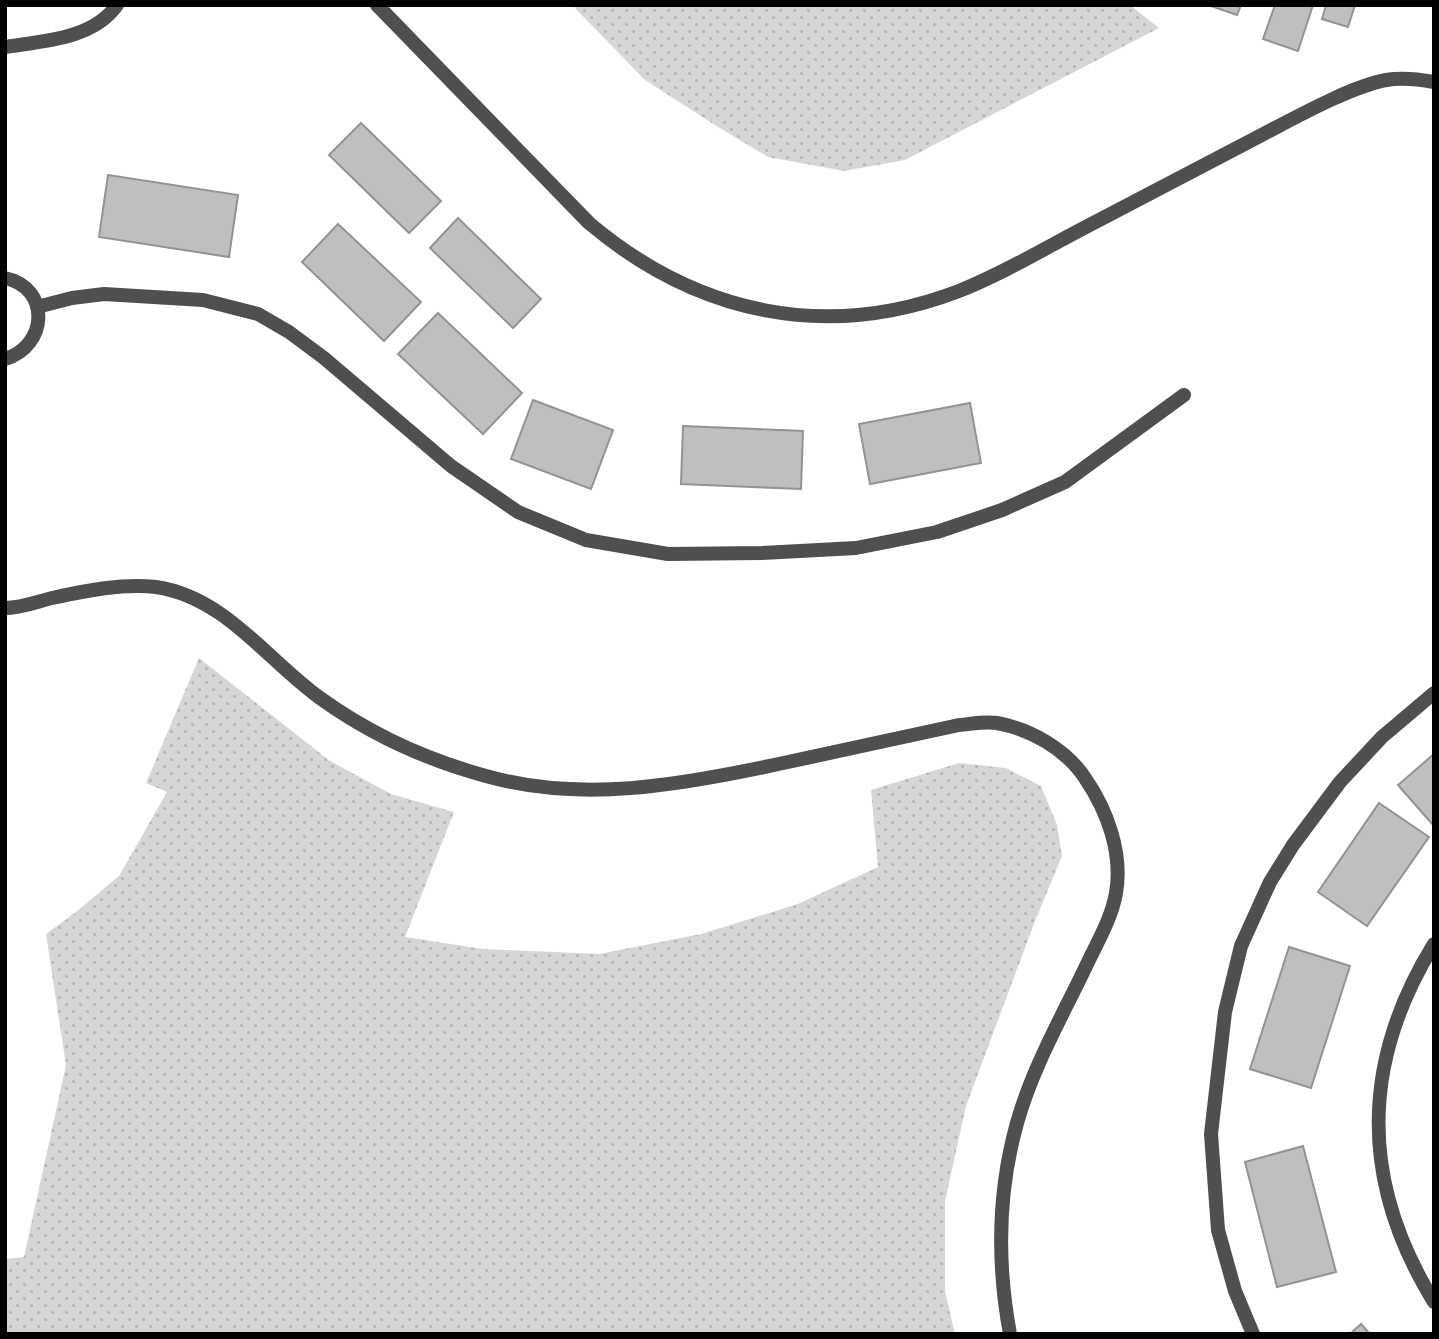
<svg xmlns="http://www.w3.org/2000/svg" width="1439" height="1339" viewBox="0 0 1439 1339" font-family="'Titillium Web',sans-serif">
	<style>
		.grass { fill: url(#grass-dots) }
		.building { fill: #bfbfbf; stroke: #939393; stroke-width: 2 }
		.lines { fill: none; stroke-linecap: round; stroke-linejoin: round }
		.street { stroke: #4f4f4f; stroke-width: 14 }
	</style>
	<defs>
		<pattern id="grass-dots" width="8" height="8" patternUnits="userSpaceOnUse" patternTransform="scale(1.75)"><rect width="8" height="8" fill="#d6d6d6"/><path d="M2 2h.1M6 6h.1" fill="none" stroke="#b6b6b6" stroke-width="1.8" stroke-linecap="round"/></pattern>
	</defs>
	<rect width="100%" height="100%" fill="#fff"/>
	<path class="grass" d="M572,5H1130L1159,28L905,160L844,171L768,157L718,127L645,80Z
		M199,658L330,761L391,794L454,812L405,937L483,949L599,954L701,934L798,904L878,867L871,790L959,763L1006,768L1041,786L1057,825L1062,856L1035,921L966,1106L945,1201V1291L955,1334H5V1259L24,1257L66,1065L46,934L76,912L119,876L167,792L146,783Z"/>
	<path class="building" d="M1208,5H1241L1237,15Z
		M1275,5H1313L1298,51L1263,39Z
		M1326,5H1355L1348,27L1322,19Z
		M361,123L441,201L409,233L329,155Z
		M108,175L238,195L229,257L99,237Z
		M458,218L541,299L513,328L430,248Z
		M338,224L421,302L384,341L302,262Z
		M438,313L522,393L483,434L398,354Z
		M533,400L613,430L591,489L511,459Z
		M970,403L981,463L870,484L859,424Z
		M683,426L803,431L801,489L681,484Z
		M1434,754V826L1398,785Z
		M1379,803L1429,837L1367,926L1318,892Z
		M1289,947L1350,966L1311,1088L1250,1069Z
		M1303,1146L1336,1272L1277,1287L1245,1162Z
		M1361,1324L1370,1334H1350Z"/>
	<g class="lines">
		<path class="street" d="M377,5L589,223C697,314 826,342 959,291C1002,274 1042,250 1082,229C1140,199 1198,168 1256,138C1291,120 1349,87 1386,80C1402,77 1418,79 1434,82
			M5,47C44,41 93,39 117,5
			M5,278C51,288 48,346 5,359
			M37,307L72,298L104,294L203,300L258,314L289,332L324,358L451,466L518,512L586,540L668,554L762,553L856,548L937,532L1002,510L1065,482L1184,395
			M5,608C21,608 36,602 52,598C85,591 122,583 156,587C225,597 267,660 320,698C370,734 427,760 486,776C581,803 680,785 774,765C836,752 897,738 959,725C971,724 985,721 997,723C1030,729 1066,749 1085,778C1107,810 1123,853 1116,893C1112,917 1098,941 1088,962C1063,1015 1033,1066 1017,1123C998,1191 997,1264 1010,1334
			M1434,944C1360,1064 1360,1182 1434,1302
			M1253,1334L1235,1291L1218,1230L1211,1134L1225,1012L1241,946L1270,882L1293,845L1340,782L1382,737L1434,693"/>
	</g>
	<rect width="1439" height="1339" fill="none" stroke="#000000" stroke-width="14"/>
</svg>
